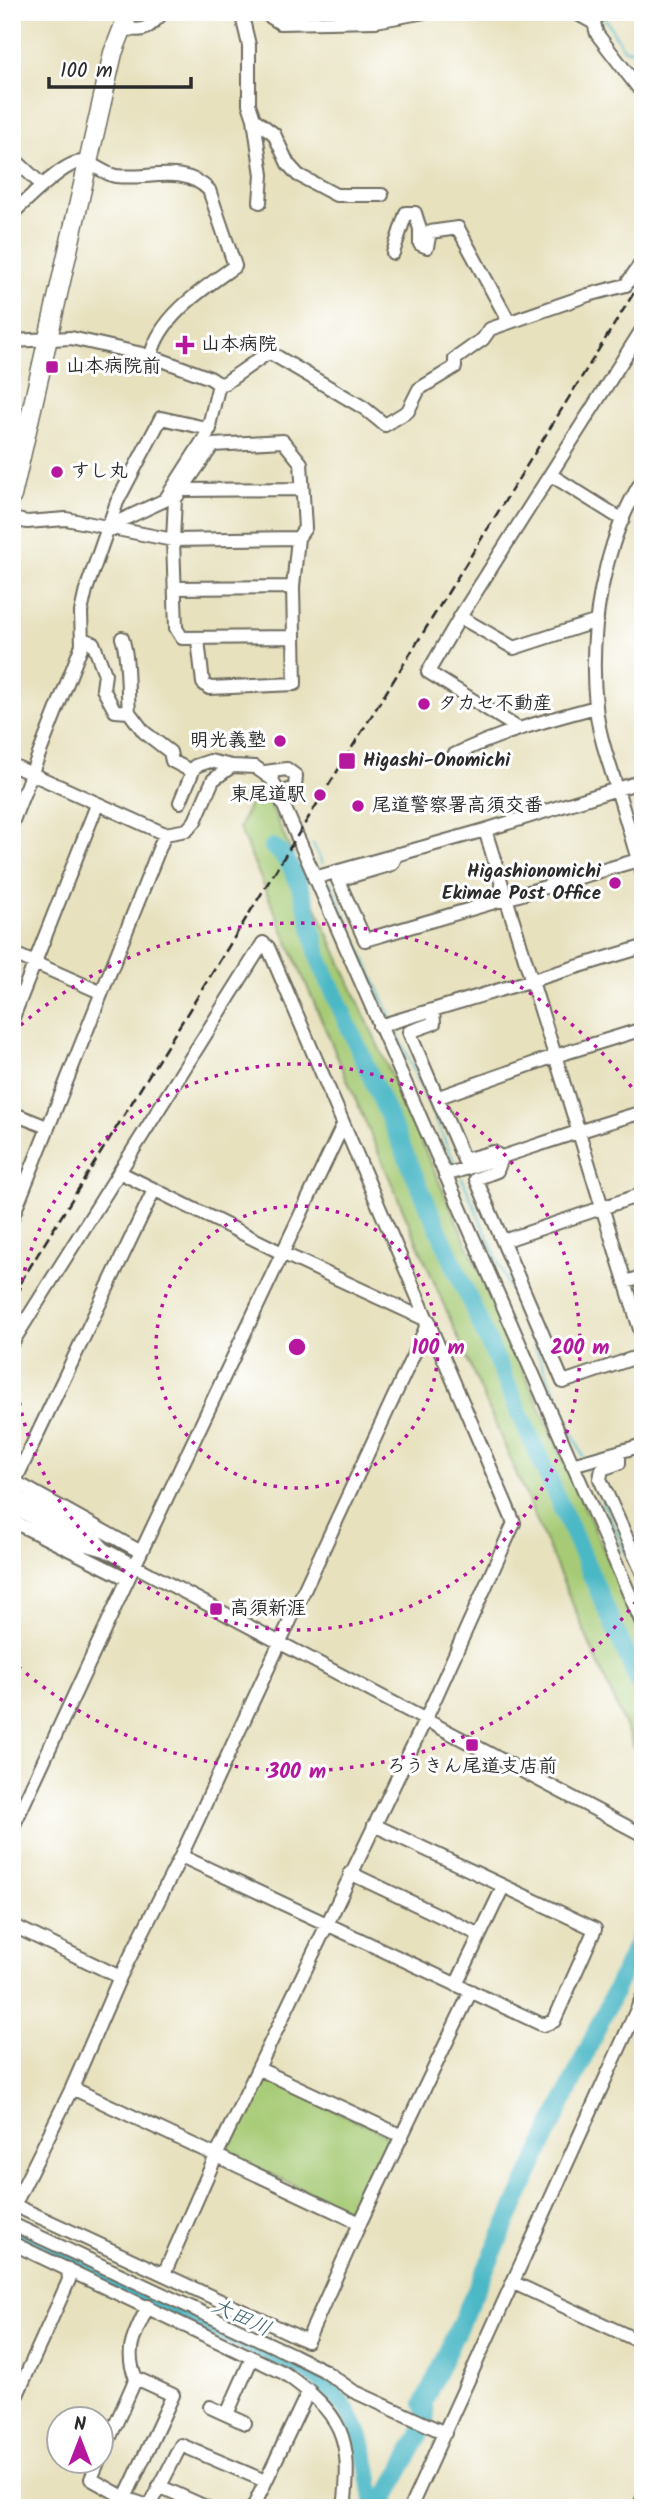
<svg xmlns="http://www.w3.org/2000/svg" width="655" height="2520" viewBox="0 0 655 2520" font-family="Kalam,'Klee One',sans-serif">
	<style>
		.green { fill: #a6ca74; stroke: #687a50; stroke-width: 2 }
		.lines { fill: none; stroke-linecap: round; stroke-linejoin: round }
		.stream { stroke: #4bb8c6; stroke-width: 2.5 }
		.river { stroke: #4bb8c6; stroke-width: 18 }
		.minor-casing { stroke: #6d6b5e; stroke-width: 16 }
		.highway-casing { stroke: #6d6b5e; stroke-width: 21 }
		.minor { stroke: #fff; stroke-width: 12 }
		.highway { stroke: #fff; stroke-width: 18 }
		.rail { stroke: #2b2b2b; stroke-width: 2.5; stroke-dasharray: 10 5; stroke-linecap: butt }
		.ring { fill: none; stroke: #b5179e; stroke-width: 3.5; stroke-dasharray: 3.5 7 }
		.poi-dot { fill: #b5179e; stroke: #fff; stroke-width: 2.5 }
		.labels { text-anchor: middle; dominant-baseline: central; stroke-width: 6; stroke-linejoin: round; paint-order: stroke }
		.poi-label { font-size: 19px; font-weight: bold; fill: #2b2b2b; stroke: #fff; text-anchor: start }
		.water-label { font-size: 21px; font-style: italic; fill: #386369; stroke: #fff }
		.centre { fill: #b5179e; stroke: #fff; stroke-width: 3.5 }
		.ring-label { font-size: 21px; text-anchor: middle; font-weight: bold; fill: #b5179e; stroke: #fff; stroke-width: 6; stroke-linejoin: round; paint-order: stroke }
	</style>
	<rect width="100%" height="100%" fill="#fff"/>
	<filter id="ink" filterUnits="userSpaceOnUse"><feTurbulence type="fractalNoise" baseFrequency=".0143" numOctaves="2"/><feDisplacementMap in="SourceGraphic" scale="14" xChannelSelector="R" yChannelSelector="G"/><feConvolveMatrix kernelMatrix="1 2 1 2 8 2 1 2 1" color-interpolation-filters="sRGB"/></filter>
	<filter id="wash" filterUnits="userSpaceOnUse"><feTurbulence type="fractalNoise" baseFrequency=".00686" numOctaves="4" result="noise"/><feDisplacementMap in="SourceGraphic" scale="28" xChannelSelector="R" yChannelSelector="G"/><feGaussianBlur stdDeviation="1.57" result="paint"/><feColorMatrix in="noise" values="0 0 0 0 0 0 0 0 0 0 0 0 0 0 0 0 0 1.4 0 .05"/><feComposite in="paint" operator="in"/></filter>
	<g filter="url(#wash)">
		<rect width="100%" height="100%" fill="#e7e1be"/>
		<path class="green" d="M260,782L643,1637V1768L239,828Z
			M262,2076L392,2137L356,2214L225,2153Z"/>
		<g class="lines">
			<path class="stream" d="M603,15L623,48L643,54
				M313,844L322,863
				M330,882L391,1018
				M396,1030L455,1164
				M462,1178L583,1457
				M588,1470L643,1590"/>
			<path class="river" d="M273,847C302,866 311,927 319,959L643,1692
				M12,2236L305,2370C359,2405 366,2447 374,2508
				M381,2508L419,2436L426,2416L423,2404L643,1930"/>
		</g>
	</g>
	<g filter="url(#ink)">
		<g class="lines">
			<defs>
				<path id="minor" d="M241,12L249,45V104L254,119L262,175L260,202
					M263,12L280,23L376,21L425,12
					M574,12L594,23
					M598,12L594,23L597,34L643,94
					M639,12L643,17
					M123,28C148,33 146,28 164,12
					M254,119L274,134L288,164L298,175L336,195H382
					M12,157L42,185
					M12,214C26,201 58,168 76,163C90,159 103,174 116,176C149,180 183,164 209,190L235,266C204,288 159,317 151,356
					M393,253L406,213H415L420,229V244L427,247L430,232L458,228L509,322
					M12,341L71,338L151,356L210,378L219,384L207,434L165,500L109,526
					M219,384L225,383L269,352L364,408L385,425L408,411L419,389L455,367V359L483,339L490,329L588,295L626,285L643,260
					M551,475L623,520
					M643,479C603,543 588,631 596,706C598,734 609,762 617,789C626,818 634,847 643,876
					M182,490L302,489
					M12,519L27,522L66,519L173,540L298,538L305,528L301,463L283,441L213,445L175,499L173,540L176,628L182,638L292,637
					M175,588L293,587
					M460,617L514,648L597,621
					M122,638C129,657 127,691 129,712
					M82,639L93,643L105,674L103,689L115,711L129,712L144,732L170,752L172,761L191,771
					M198,640L203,683L209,688L295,684L293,587L298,538
					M519,729L428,672L460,617L643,328
					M454,755C499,733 547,720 596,707
					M12,765L165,834L187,830L195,821L213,780L232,766L255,767L272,779L643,1625
					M265,772L287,769L296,776L295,787L279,795
					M180,802L195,766L210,761L232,766
					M12,823L82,645L81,612L86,590L117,502L161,418L210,429
					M485,830L643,1339
					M397,854L392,864L338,880L365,940L638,860
					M314,878L485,830L643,781
					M12,953L100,992
					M433,1010L434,1023L409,1032L464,1160L493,1152L502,1158L497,1171L476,1179L563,1382L643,1355
					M12,1020L97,805
					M379,1026L643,947
					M439,1097L555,1056L643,1029
					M12,1113L47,1127
					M445,1175C511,1155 576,1131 643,1112
					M12,1218L165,834
					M503,1241L643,1194
					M625,1282L643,1277
					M12,1343L263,943L268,947L514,1523L429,1712L216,2156L164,2274
					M619,1453V1463L602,1469L600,1479L643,1574
					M572,1465L643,1445
					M12,1480L141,1552L128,1579L12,1521
					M15,1481L154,1190
					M12,1494L94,1538L105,1550
					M12,1507L80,1543L105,1550L643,1835
					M141,1552L343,1125
					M12,1829L128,1579
					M181,1856L543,2025L554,2021L595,1929L374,1825
					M350,1873L480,1935
					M12,1925L120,1977
					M456,1985L503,1887
					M259,2069L402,2136
					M72,2088L360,2223
					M16,2206L307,2341L360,2223L471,1991
					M12,2210L72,2088L120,1977L181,1856L429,1321L282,1253L119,1172
					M12,2224L293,2355L323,2370L353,2391L445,2433
					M12,2243L284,2373C342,2414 353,2437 344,2508
					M514,2283L643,2343
					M12,2406L69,2280L68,2269
					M210,2407L245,2423
					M227,2414L252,2358
					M102,2455L136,2378
					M99,2460L91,2479L125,2498L154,2508
					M159,2486L208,2508
					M125,2498L173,2395L136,2378C123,2350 136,2332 148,2306
					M149,2508L181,2445L265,2481
					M253,2508L309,2390
					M410,2508L643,1996
					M638,2508L643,2498"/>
				<path id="highway" d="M12,496L113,53L129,12"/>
			</defs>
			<use href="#minor" class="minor-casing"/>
			<use href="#highway" class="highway-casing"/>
			<use href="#minor" class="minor"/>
			<use href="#highway" class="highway"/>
			<path class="rail" d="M12,1296L643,278"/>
		</g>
	</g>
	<g class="ring">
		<circle cx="297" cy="1347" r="141"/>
		<circle cx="297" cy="1347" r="283"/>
		<path d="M642 1593A424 424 0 0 1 13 1662M13 1032A424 424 0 0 1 642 1101"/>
	</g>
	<g class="poi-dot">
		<path d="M181.5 334.5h7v7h7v7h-7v7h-7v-7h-7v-7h7z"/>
		<rect x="45" y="360" width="14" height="14" rx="3.5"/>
		<circle cx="57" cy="472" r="7"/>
		<circle cx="424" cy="704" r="7"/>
		<circle cx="280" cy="741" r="7"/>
		<rect x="338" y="752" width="18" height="18" rx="3.5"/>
		<circle cx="320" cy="795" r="7"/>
		<circle cx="358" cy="806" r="7"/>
		<circle cx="615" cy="883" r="7"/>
		<rect x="209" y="1602" width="14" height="14" rx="3.5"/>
		<rect x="465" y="1738" width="14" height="14" rx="3.5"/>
	</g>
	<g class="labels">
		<g class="poi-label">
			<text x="201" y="345">山本病院</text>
			<text x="66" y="367">山本病院前</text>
			<text x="71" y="472">すし丸</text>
			<text x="438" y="704">タカセ不動産</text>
			<text x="266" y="741" text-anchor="end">明光義塾</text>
			<text x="363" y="761">Higashi-Onomichi</text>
			<text x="306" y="795" text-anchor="end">東尾道駅</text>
			<text x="372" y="806">尾道警察署高須交番</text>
			<text x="601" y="872" text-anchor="end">Higashionomichi<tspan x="601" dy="22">Ekimae Post Office</tspan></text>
			<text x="230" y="1609">高須新涯</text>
			<text x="472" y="1767" text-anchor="middle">ろうきん尾道支店前</text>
		</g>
		<g class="water-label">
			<text transform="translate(241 2318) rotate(25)">大田川</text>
		</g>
	</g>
	<circle cx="297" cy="1347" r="10" class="centre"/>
	<g class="ring-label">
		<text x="438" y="1354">100 m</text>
		<text x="580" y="1354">200 m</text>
		<text x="297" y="1778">300 m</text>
	</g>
	<rect width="655" height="2520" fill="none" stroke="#fff" stroke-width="42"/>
	<g transform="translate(80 2440)"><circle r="33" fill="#ffffff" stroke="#aaaaaa" stroke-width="2"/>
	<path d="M0-5L12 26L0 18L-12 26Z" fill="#b5179e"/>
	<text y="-10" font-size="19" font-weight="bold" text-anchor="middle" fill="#2b2b2b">N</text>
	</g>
	<path d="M49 77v10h142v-10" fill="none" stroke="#2b2b2b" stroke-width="3.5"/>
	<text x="60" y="77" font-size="21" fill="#2b2b2b" stroke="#ffffff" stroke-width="5" paint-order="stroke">100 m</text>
</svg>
